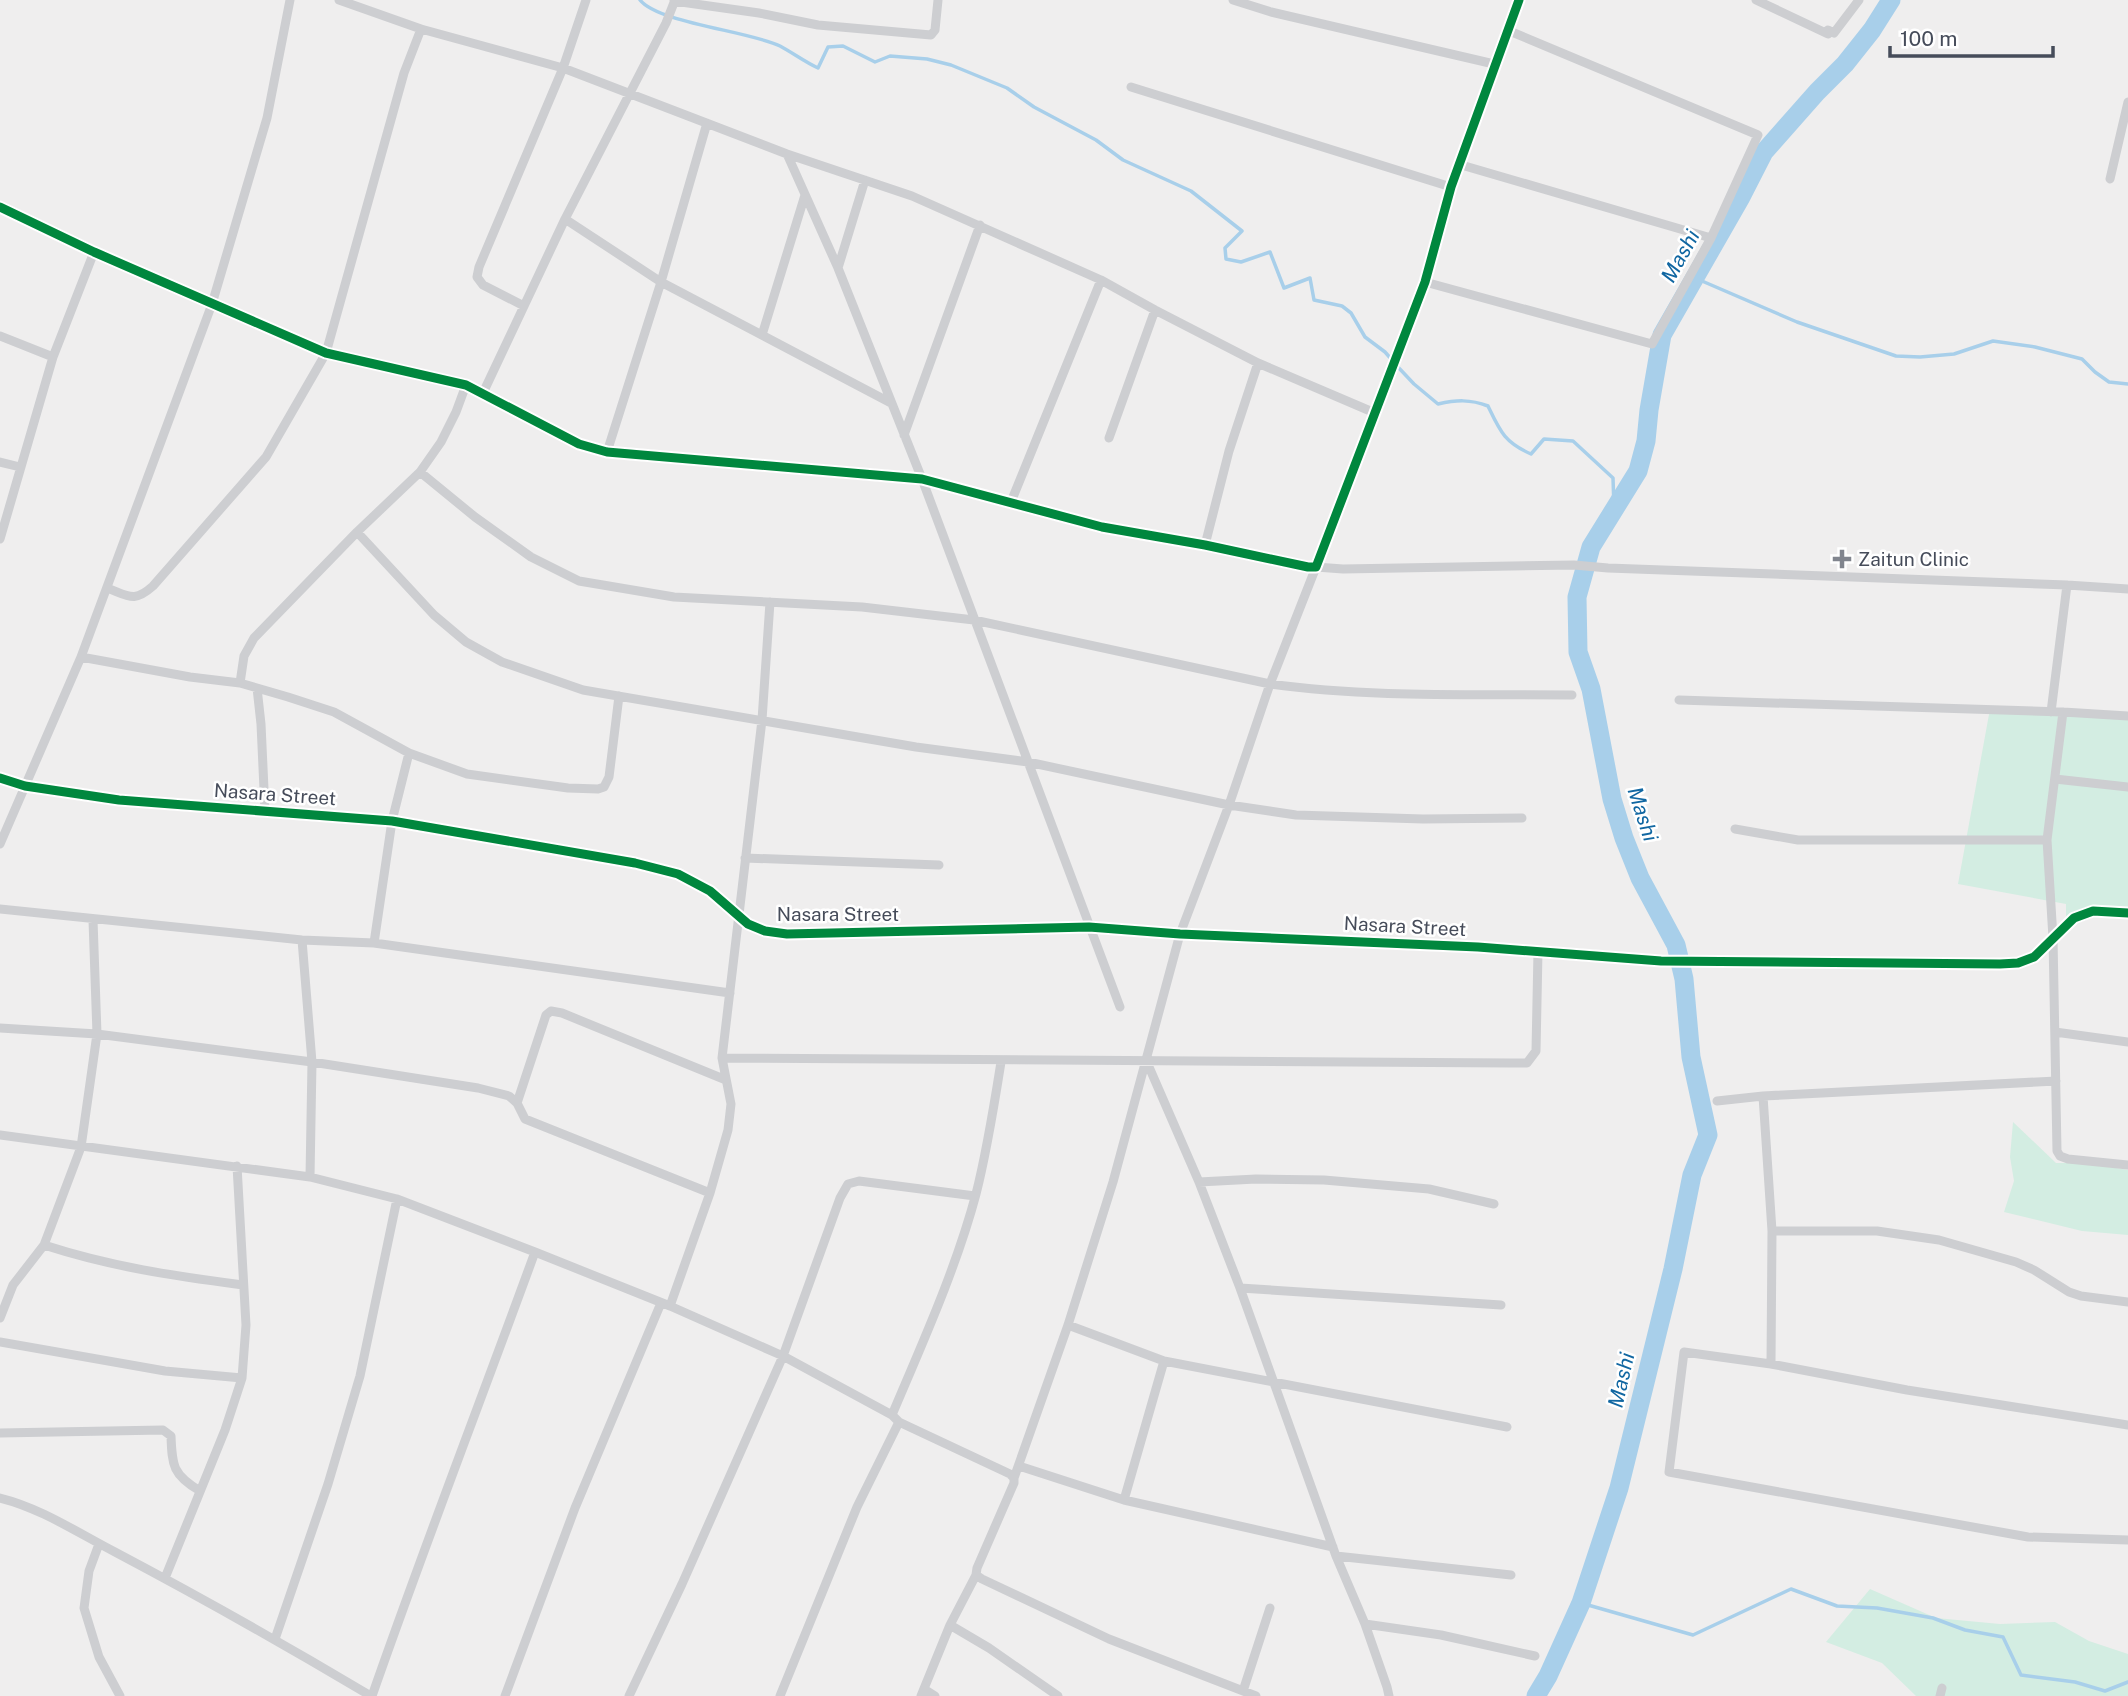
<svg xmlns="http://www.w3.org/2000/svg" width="2128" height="1696" viewBox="0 0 2128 1696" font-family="'Public Sans',sans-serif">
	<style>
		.green { fill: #d3ede2 }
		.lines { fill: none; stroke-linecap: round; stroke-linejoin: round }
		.stream { stroke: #a8cfea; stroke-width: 3.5 }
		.river { stroke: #a8cfea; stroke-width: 19 }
		.street { stroke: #cdced1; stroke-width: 9 }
		.secondary { stroke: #cdcfd3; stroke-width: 12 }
		.cycleway-casing { stroke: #fff; stroke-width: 13 }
		.cycleway { stroke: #00873e; stroke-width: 9 }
		.poi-dot { fill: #81858e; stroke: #fff; stroke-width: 2.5 }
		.labels { text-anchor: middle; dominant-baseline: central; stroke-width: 5; stroke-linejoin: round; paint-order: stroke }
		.poi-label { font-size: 19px; fill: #464c5a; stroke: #fff; text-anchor: start }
		.street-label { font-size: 19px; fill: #464c5a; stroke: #fff }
		.water-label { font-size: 21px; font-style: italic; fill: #1167a2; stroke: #fff }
	</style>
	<rect width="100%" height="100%" fill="#efeeee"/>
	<path class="green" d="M1990,709L2128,716V917L2066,918V904L1958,884Z
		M2013,1122L2056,1163H2086L2128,1170V1235L2082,1231L2004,1212L2014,1181L2010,1157Z
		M1870,1589L1936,1618L2000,1624L2055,1622L2089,1641L2128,1654V1696H1916L1882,1663L1826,1642Z"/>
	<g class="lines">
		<path class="stream" d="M640,0C658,23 749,31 780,46C793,53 805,62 818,68L828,47L843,46L875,62L890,56L927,59L951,65L1007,88L1034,107L1096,140L1123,160L1191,191L1242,231L1225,248L1226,259L1241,262L1270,252L1284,288L1310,278L1314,300L1342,306L1351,313L1365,337L1385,352L1392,360
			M1695,278L1797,322L1896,356L1920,357L1954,354L1993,341L2035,347L2082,359L2095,372L2109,382L2128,384
			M1397,366L1414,384L1438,404C1456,400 1470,399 1488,406C1500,431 1504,442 1531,454L1544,439L1573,441L1613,478L1614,508
			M1581,1603L1693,1635L1791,1589L1837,1606L1877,1608L1933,1618L1965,1630L2003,1637L2021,1675L2075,1682L2105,1691L2128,1682"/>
		<path class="river" d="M1536,1696L1548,1676L1581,1603L1619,1488L1673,1269L1692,1175L1708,1135L1691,1057L1684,979L1676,945L1640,878L1624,838L1612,799L1591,689L1578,652L1577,597L1591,547L1638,471L1646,441L1649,410L1662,335L1741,197L1764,152L1817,92L1845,64L1872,30L1891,0"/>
		<path class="street" d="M339,0L421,29L563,68L787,154L912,196L1101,280L1155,310L1258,363L1375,413
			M1233,0L1271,12L1494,64
			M1756,0L1828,34V30L1834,33L1859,0
			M674,1L759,13L818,25L931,35L935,30L938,0
			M1131,87L1451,187
			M787,154L838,268L922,479L1120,1007
			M1458,164L1711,238
			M2110,179L2128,102
			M565,219L661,282L891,403
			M838,268L865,180
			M1425,282L1652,344L1711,238L1758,135L1507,30
			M524,306L483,285L477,277L479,267L563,68L586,0
			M762,335L805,195
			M0,336L53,357
			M483,393L565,219L666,23L675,0
			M904,435L980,225
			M1109,438L1155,310
			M607,452L661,282L707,123
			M0,462L20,467
			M420,472L475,517L531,557L579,581L674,597L862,607L974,620L1270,684C1370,698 1472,694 1572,695
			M1011,502L1101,280
			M357,532L434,615L466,642L502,662L583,690L916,747L1028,762L1229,805L1296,815L1423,819L1522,818
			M0,539L53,357L94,252
			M1205,545L1229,451L1258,363
			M107,588C129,596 134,603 153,586L266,457L326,353L404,73L421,29
			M81,657L190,677L240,683L288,697L334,712L409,753L467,774L568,788L598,789L604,787L609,777L619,696
			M240,683L244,656L254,638L357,532L420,472L441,442L456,412L466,385
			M257,688L261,724L265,811
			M1679,700L2063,712L2128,716
			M2051,712L2067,585
			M2063,712L2047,840L2053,938L2057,1151L2060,1156L2068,1159L2128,1165
			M2055,779L2128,787
			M1735,829L1798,840H2047
			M0,844L81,657L212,304L267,118L290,0
			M745,858L939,865
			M0,909L302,940L374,943L730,993
			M302,940L312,1062L310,1177
			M374,943L392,821L409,753
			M0,1028L97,1034L312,1062L478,1088L509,1096L517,1103L525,1119L710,1193
			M2055,1032L2128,1042
			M722,1058C991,1062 1259,1061 1527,1063L1536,1051L1538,951
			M1146,1060L1199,1182L1240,1288L1336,1556L1365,1624L1387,1687L1389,1696
			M1717,1101L1763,1096
			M517,1103L546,1015L551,1011L562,1013L726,1080
			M0,1135L310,1177L397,1199L535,1252L670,1306L783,1356L892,1415L899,1422L1010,1474L1014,1478V1483L977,1568L976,1575L982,1579L1109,1639L1256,1696
			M1199,1182L1256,1179L1324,1180L1429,1189L1494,1204
			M1772,1231H1877L1939,1240L2016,1262L2034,1270L2069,1292L2081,1296L2128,1302
			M44,1245C112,1267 174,1276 243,1285
			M1240,1288L1501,1305
			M670,1306L710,1193L728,1130L731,1104L722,1058L762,720L770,602
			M0,1318L13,1285L44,1245L81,1147L97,1034L93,920
			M1068,1325L1164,1361L1507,1427
			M0,1342L165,1371L242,1378
			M1771,1364L1772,1231L1763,1096L2056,1081
			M892,1415C922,1344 956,1269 976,1194C987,1151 994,1106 1001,1062
			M2128,1425L1907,1390L1771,1364L1684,1352L1669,1472L2028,1537L2128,1540
			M0,1433L163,1430L171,1436C172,1466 173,1475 200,1491
			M1019,1466L1124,1500L1333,1547
			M1014,1478L1068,1325L1113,1182L1180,934L1229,805L1270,684L1316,567L1343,569L1574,565L1608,568L2067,585L2128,589
			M0,1498C41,1508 78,1533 115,1552C202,1598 287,1646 371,1696
			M1124,1500L1164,1361
			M99,1544L89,1571L84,1608L99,1657L120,1696
			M1336,1556L1511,1575
			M165,1578L225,1430L242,1378L246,1325L237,1166
			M1365,1624L1441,1635L1535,1656
			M950,1625L989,1648L1058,1696
			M275,1639L328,1484L360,1376L397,1199
			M924,1689L935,1696
			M1243,1691L1270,1608
			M372,1696C424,1547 481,1400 535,1252
			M505,1696L575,1508L661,1303
			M629,1696L682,1584L783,1356L840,1198L848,1184L859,1181L975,1196
			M780,1696L857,1507L899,1422
			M921,1696L950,1625L976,1575
			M1940,1696L1942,1688"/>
		<path class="secondary" d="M0,207L94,252L326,353L466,385L579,444L607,452L922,479L1102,527L1205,545L1308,567H1316L1425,282L1451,187L1519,0
			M0,778L25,786L119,800L392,821L635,863L678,874L710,891L748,924L765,931L787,934L1089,927L1180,934L1478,947L1661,961L2000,964L2018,963L2034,957L2074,918L2093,911L2128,913"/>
		<defs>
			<path id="cycleway" d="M0,207L94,252L326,353L466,385L579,444L607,452L922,479L1102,527L1205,545L1308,567H1316L1425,282L1451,187L1519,0
				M0,778L25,786L119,800L392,821L635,863L678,874L710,891L748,924L765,931L787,934L1089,927L1180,934L1478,947L1661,961L2000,964L2018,963L2034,957L2074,918L2093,911L2128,913"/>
		</defs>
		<use href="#cycleway" class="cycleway-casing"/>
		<use href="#cycleway" class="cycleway"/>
	</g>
	<path class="poi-dot" d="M1838.5 548.5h7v7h7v7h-7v7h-7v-7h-7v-7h7z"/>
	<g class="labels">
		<g class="poi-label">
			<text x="1858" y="559">Zaitun Clinic</text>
		</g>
		<g class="street-label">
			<text transform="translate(275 794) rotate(4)">Nasara Street</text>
			<text x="838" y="914">Nasara Street</text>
			<text transform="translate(1405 926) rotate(3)">Nasara Street</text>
		</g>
		<g class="water-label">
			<text transform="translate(1680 256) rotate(-61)">Mashi</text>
			<text transform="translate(1643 814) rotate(72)">Mashi</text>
			<text transform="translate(1621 1380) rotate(-77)">Mashi</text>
		</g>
	</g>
	<path d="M1890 46v10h163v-10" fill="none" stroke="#464c5a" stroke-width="3.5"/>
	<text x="1900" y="46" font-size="21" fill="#464c5a" stroke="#ffffff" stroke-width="5" paint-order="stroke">100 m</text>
</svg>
